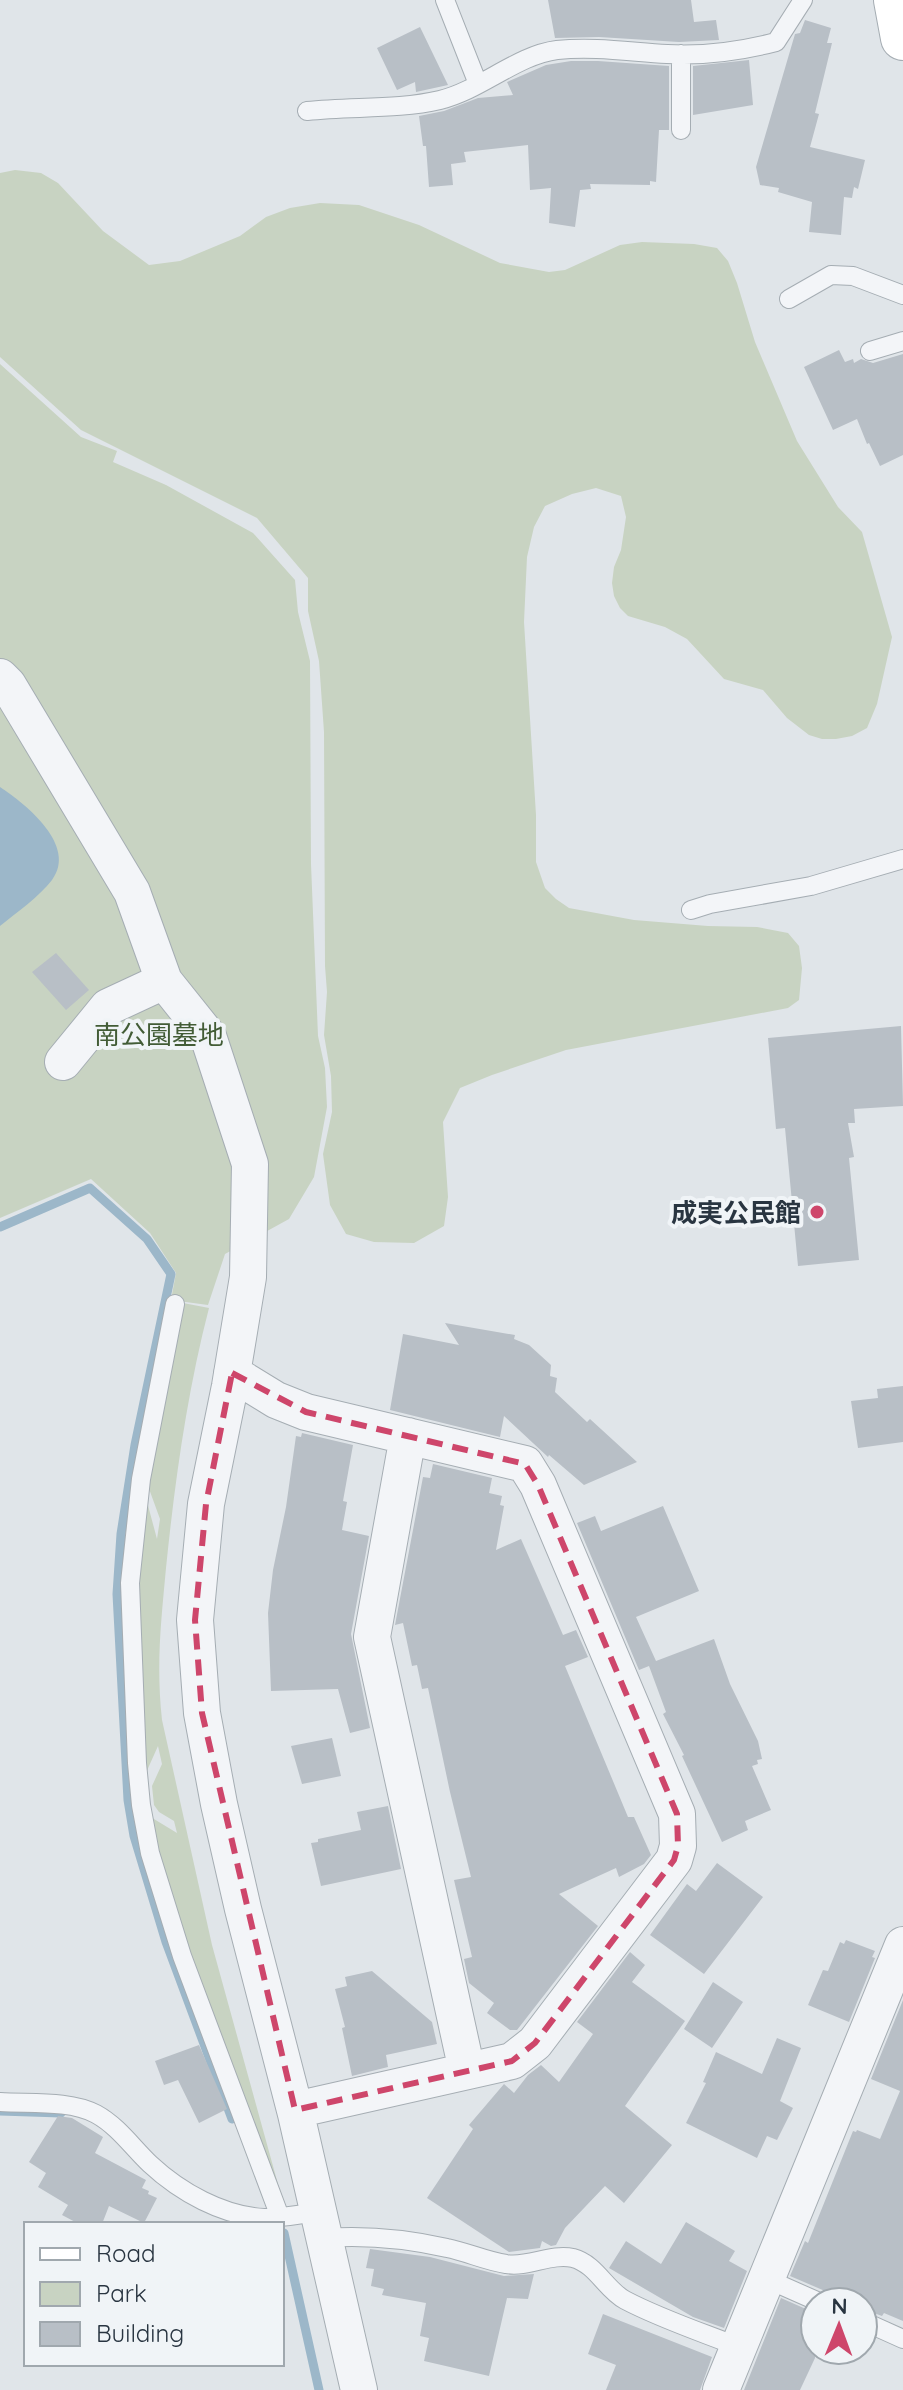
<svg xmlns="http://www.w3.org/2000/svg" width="903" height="2390" viewBox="0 0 903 2390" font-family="Quicksand,'Noto Sans JP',sans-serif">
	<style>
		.green { fill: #c8d3c2 }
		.water { fill: #9cb7c9 }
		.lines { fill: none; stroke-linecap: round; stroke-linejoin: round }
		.stream { stroke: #9cb7c9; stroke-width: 9 }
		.building { fill: #b8bfc6 }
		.lane-casing { stroke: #a5adb3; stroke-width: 20 }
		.street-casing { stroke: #a5adb3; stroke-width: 38 }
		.secondary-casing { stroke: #a5adb3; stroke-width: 46 }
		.lane { stroke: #f3f5f8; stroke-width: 18 }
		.street { stroke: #f3f5f8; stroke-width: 36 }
		.secondary { stroke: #fff; stroke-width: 44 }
		.marked { fill: none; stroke: #ce466b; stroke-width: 6; stroke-dasharray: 16 10; stroke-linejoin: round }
		.poi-dot { fill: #ce466b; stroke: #f0f4f7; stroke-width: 3 }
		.labels { text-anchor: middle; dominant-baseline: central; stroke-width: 8; stroke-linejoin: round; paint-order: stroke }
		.park-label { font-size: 26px; fill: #425c36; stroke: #f0f4f7 }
		.poi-label { font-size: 26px; font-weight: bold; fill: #293541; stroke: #f0f4f7; text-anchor: end }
	</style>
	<rect width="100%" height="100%" fill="#e0e5e9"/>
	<path class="green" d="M15,170L41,173L58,183L103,231L149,265L180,261L240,236L266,217L290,208L320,203L359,205L419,225L500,263L549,272L565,270L620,245L642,242L694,244L717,248L728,261L737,283L755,342L797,441L838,507L862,532L892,637L877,704L867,728L852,736L836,739H822L809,735L787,718L763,690L724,679L687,639L665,627L628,616L620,608L614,596L612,583L614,567L621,550L626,517L621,496L596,488L572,494L545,506L534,527L527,557L524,622L536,815V862L545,888L556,899L569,908L634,920L708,926L757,927L788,933L799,946L802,968L799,1000L788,1008L566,1050L492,1075L460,1088L443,1122L448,1197L444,1226L414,1243L374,1242L346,1234L330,1205L323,1154L332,1112L331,1076L324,1035L327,992L325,966L324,732L319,661L308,611V578L257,518L81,430L0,357V173Z
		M0,364L81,437L117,451L113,462L166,485L253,533L295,580L298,612L310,661L311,864L318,1036L325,1068L327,1107L314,1177L289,1219L225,1254L208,1305L171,1300L176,1273L150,1233L91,1179L0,1218Z
		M183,1303L209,1308C187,1393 175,1480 166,1568C161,1622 156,1665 162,1720L212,1945L284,2206L184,1935L152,1835L149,1816L177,1833L174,1821L159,1812L154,1805L152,1786L162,1764L158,1746L145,1775L137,1579L146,1498L157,1539L160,1519L148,1486Z"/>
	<path class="water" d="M0,787C26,804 78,846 52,880C40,896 16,913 0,926Z"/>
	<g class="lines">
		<path class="stream" d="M0,1227L90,1188L147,1239L171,1274L135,1445L121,1534L117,1594L128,1800L134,1836L166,1942L232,2119
			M0,2111L61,2113
			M284,2233L319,2390"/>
	</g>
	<path class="building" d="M548,0H691L694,22L716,20L719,40L679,42L599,37L555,38Z
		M805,20L831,28L827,43H832L815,113L819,114L810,147L865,160L858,189L854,187L852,198L844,197L841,235L809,232L812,202L778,192L779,188L760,185L756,167L795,34L800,33Z
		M420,27L448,85L416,92L415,82L397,90L377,48Z
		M749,60L753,105L693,115V66Z
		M598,61L669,66V130H659L656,182L650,181V185L590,184L591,189L580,190L575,227L549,223L551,188L530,190L528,145L464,152L466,162L451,164L453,185L429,187L426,146H423L419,116L444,111L478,98L513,95L507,82L546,65L571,61Z
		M839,350L845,362L853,359L854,363L861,359L873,363L903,354V455L880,466L869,443L867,444L857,419L833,430L804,367Z
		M56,953L89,990L66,1010L32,972Z
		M901,1026L903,1106L854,1109L855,1123H848L854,1157L849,1158L859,1260L798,1266L785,1128L776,1129L768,1038Z
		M445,1323L515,1335L514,1339L529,1345L551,1365L550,1376L557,1378L555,1392L587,1422L590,1419L637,1462L584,1485L549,1455L548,1457L504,1416L500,1437L390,1410L403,1334L459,1345Z
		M903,1386V1442L858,1448L851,1401L878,1398L877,1389Z
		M302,1433L353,1445L343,1501L347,1502L342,1530L369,1536L351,1634L370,1728L350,1733L338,1689L271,1691L268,1613L273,1570L286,1507L296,1436L301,1437Z
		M433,1464L492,1478L489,1493L502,1496L500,1505L504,1506L496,1550L521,1539L563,1635L576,1630L588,1657L565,1666L628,1817H634L651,1855L644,1864L619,1877L616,1868L559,1894L598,1926L517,2030H510L487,2013L494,2003L469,1983L464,1959L472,1957L454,1880L471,1877L450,1792L428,1688L422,1689L417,1665L412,1666L403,1623L395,1625L423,1477L430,1478Z
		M663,1506L699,1591L636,1617L656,1661L714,1639L730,1684L758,1741L762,1759L757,1760L758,1764L752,1766L771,1810L745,1821L748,1830L722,1842L682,1756L684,1755L663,1714L666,1712L649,1666L639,1670L577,1523L595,1516L601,1531Z
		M332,1738L341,1776L302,1784L291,1746Z
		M388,1806L401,1869L321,1886L311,1843L318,1842V1839L361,1830L357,1812Z
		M717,1863L763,1897L704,1974L650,1935L687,1884L696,1891Z
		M846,1940L875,1951L872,1957L875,1958L849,2022L808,2005L823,1970L828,1971L840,1942L844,1944Z
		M630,1952L645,1965L632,1982L685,2021L625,2106L672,2145L624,2203L605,2186L565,2228L556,2245L551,2246L542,2241L540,2248L509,2252L427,2198L473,2129L469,2125L504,2084L514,2093L528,2075L541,2065L559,2082L593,2034L577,2022Z
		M372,1971L432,2022L437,2044L386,2055L388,2067L352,2076L342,2028L345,2027L335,1989L347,1986L345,1977Z
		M713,1982L743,2002L712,2048L684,2029Z
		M903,2000V2321L884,2313L882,2316L863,2309V2302H831L829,2296L825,2291L790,2276L805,2241L808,2243L853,2131L856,2132L857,2130L880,2139L900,2091L871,2079Z
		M777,2038L801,2048L780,2101L793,2108L777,2140L767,2136L757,2158L686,2123L706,2083L703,2082L716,2052L762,2074Z
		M199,2045L227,2109L199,2123L178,2080L164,2085L155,2061Z
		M58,2116L72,2118L103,2137L95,2153L146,2180L142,2188L149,2191L148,2194L157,2198L144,2223L109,2206L102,2224H79L62,2215L68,2205L38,2187L46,2173L29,2162Z
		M686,2222L735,2251L729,2261L747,2271L724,2328L693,2317L609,2268L626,2241L661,2264Z
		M370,2249L430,2257L504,2276L534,2274L528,2299L507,2298L489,2376L424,2361L429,2338L420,2336L426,2303L382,2295L384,2289L371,2286L374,2269L366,2268Z
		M781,2298L815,2313V2358L800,2390H744Z
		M603,2314L712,2357L700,2390H606L616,2365L588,2354Z"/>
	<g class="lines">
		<defs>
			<path id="lane" d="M445,0L478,84
				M307,111C351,106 397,110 440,100C481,90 517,55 557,50C594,46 631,52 667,54C703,56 741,51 776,42L803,0
				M681,130V54
				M789,299L831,275L853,276L903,295
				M870,351L903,341
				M691,910L710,904L811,886L903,859
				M175,1304L141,1479L130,1583L137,1763L141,1805L150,1853L182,1956L280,2217
				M0,2102C30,2104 70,2100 96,2114C118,2126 133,2148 150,2164C180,2192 223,2216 264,2218C282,2218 301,2214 319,2212
				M325,2238C366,2235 407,2239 447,2248C467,2252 486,2261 506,2264C528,2268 551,2253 573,2258C596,2264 606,2290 625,2300C661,2319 701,2332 739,2347
				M767,2279L819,2302
				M863,2321L903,2339"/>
			<path id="street" d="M0,677L8,685L132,892L164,981L208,1036L250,1164L248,1277L230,1386L206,1504L195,1620L202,1713L219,1804L243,1909L296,2114L359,2390
				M63,1062L108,1007L164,981
				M232,1373L276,1400L306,1412L525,1464L538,1485L677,1814L678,1846L674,1860L535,2043L512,2061L295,2110
				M408,1436L372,1637L467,2071
				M721,2390L903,1945"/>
			<path id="secondary" d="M896,0L903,38"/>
		</defs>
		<use href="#lane" class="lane-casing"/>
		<use href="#street" class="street-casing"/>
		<use href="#secondary" class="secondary-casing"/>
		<use href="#lane" class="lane"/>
		<use href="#street" class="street"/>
		<use href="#secondary" class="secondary"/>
	</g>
	<path class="marked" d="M232,1373L306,1412L525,1464L538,1485L677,1814L678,1846L674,1860L535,2043L512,2061L295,2110L202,1713L195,1620L206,1504Z"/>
	<circle class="poi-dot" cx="817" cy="1212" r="8"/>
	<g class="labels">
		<g class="park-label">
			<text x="159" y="1034">南公園墓地</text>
		</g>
		<g class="poi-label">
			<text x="801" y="1212">成実公民館</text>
		</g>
	</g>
	<rect x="24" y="2222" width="260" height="144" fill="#f0f4f7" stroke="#a0a8ae" stroke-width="2"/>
	<rect x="40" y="2248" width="40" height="12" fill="#ffffff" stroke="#a0a8ae" stroke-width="2"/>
	<text x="96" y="2262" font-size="24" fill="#293541">Road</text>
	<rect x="40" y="2282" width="40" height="24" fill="#c8d3c2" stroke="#a0a8ae" stroke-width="2"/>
	<text x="96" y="2302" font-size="24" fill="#293541">Park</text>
	<rect x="40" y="2322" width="40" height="24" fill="#b8bfc6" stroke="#a0a8ae" stroke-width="2"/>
	<text x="96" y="2342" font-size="24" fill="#293541">Building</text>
	<g transform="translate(839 2326) rotate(1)"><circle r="38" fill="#f0f4f7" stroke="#a0a8ae" stroke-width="2"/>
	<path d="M0-6L14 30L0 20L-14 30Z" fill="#ce466b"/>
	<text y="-12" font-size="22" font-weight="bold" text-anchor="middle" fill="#293541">N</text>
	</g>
</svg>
